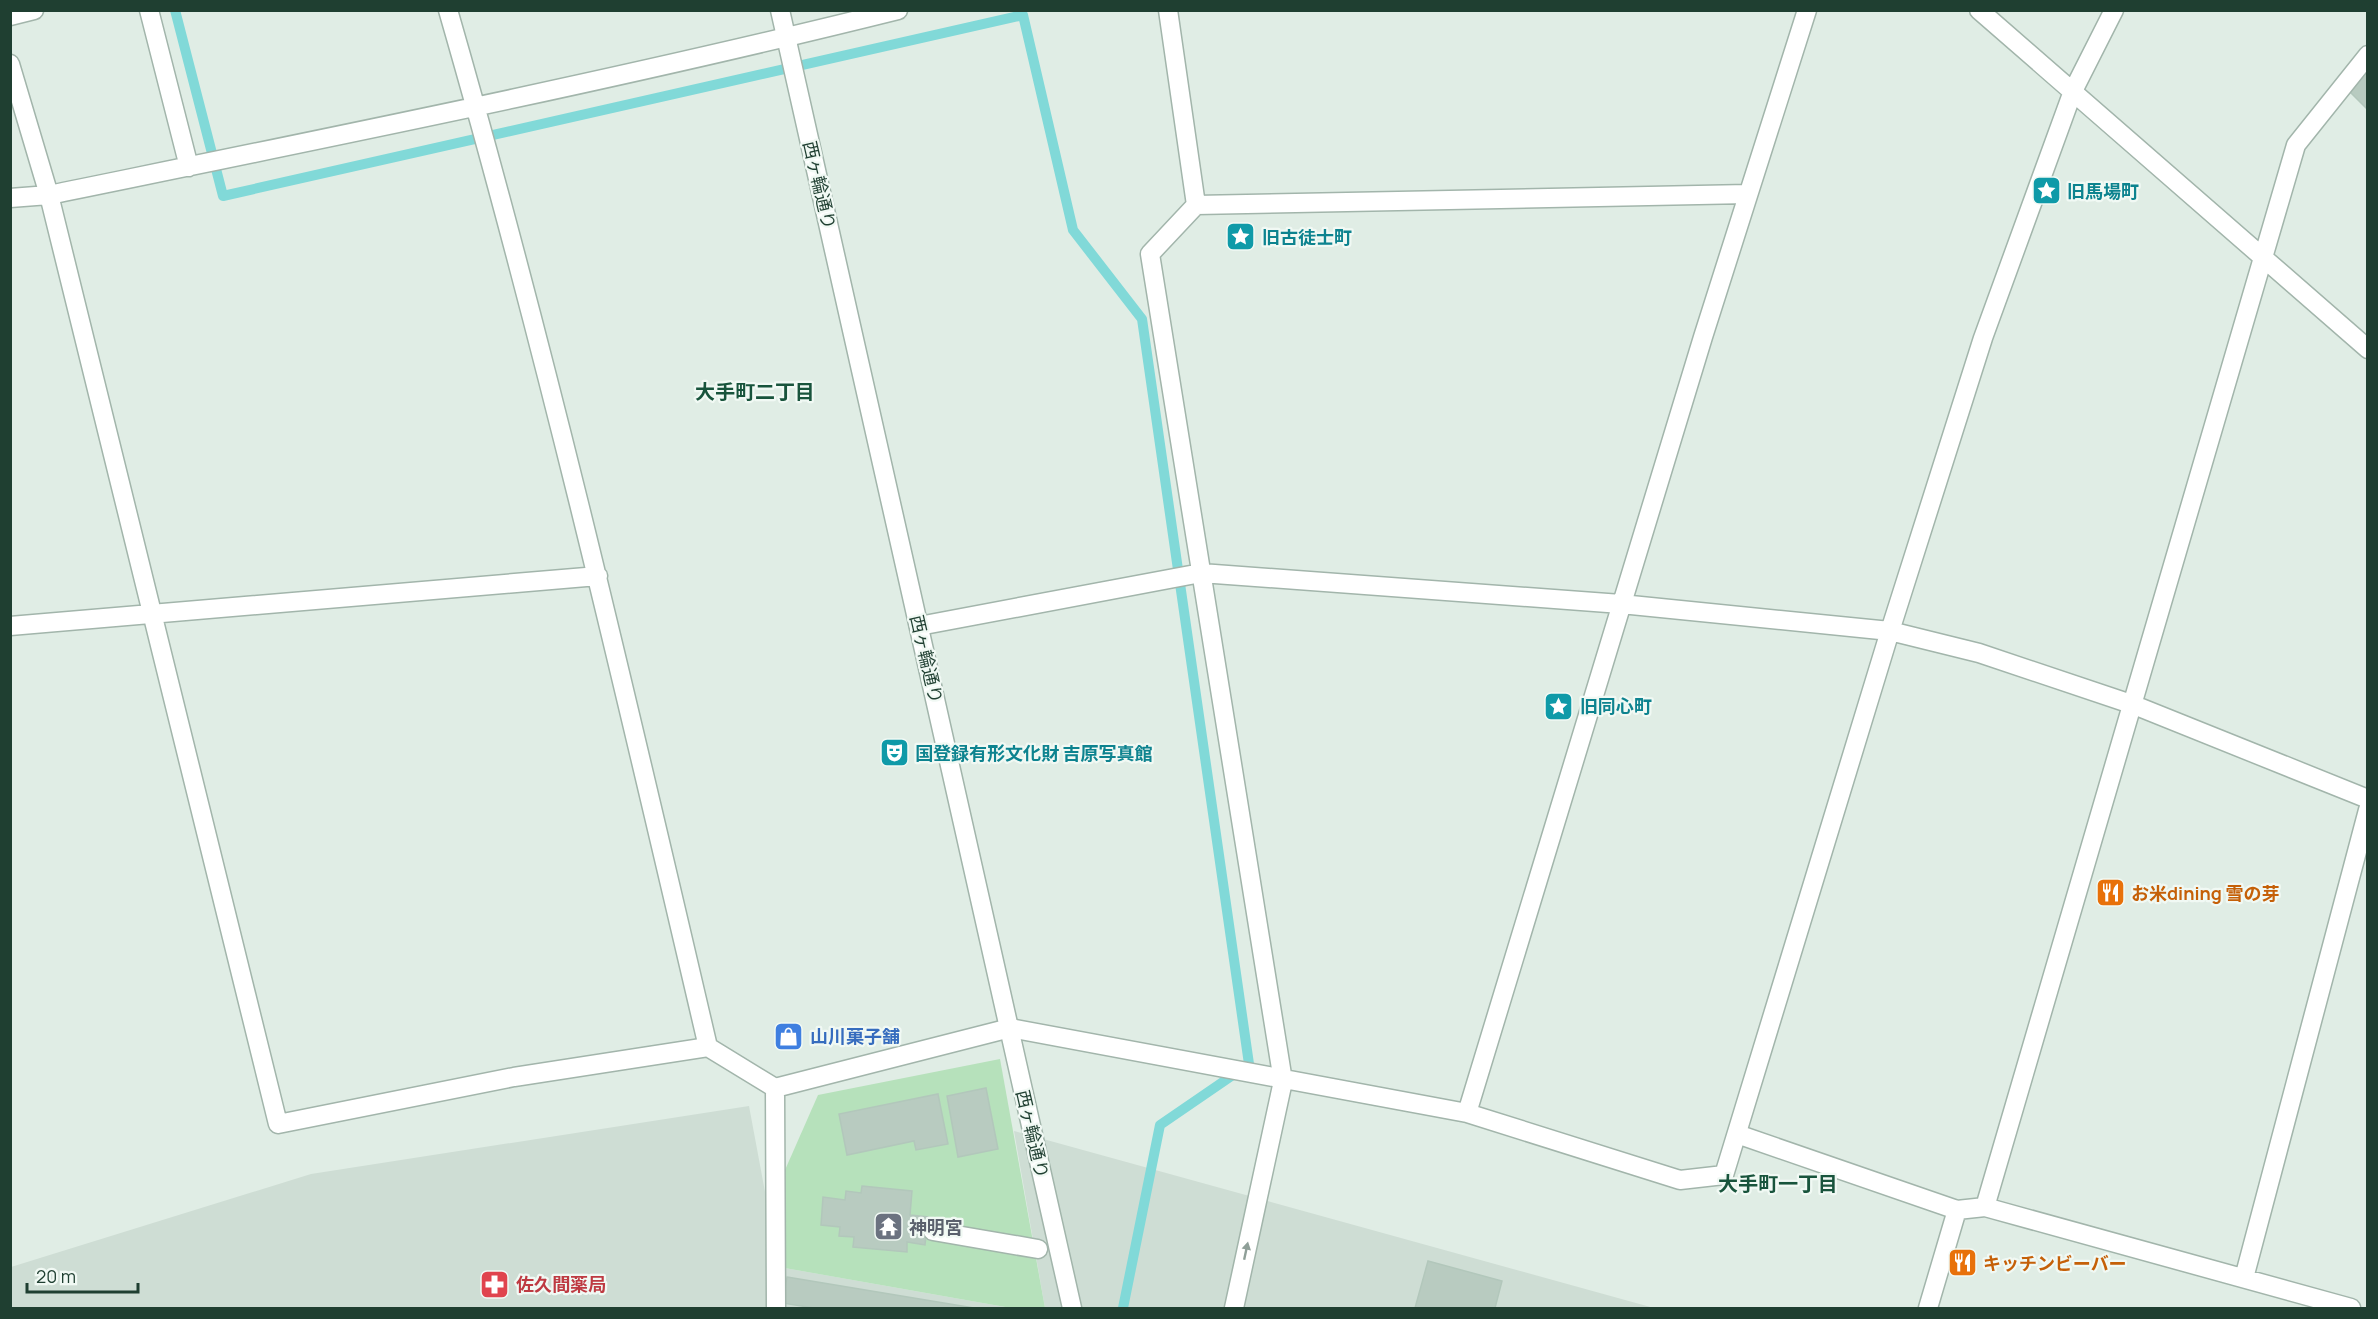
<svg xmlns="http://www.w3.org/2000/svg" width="2378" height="1319" viewBox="0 0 2378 1319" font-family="Manrope,'Noto Sans JP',sans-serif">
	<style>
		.built { fill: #ceddd4 }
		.green { fill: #b6e1bb }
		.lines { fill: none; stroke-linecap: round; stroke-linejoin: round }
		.stream { stroke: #81d9d8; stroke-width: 10 }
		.building { fill: #b8cbc0; stroke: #b2c7bb; stroke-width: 1.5 }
		.service-casing { stroke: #a2b5ab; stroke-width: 21 }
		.minor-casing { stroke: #a2b5ab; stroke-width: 21 }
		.tertiary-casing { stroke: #a2b5ab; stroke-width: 21 }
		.service { stroke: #fff; stroke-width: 18 }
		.minor { stroke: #fff; stroke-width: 18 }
		.tertiary { stroke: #fff; stroke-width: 18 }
		.oneway { fill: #8f9f98 }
		.labels { text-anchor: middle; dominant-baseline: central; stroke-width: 4.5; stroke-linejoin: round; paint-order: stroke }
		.street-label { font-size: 18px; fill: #1f3f31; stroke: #f1f9f4 }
		.culture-label { font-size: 18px; font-weight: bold; fill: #0d838f; stroke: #f1f9f4; text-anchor: start }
		.food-label { font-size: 18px; font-weight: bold; fill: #c56008; stroke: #f1f9f4; text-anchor: start }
		.shop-label { font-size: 18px; font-weight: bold; fill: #366cbe; stroke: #f1f9f4; text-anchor: start }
		.worship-label { font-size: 18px; font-weight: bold; fill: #5b616d; stroke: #f1f9f4; text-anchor: start }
		.health-label { font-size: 18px; font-weight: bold; fill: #be3a42; stroke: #f1f9f4; text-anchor: start }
		.neighbourhood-label { font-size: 20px; font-weight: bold; fill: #18543c; stroke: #f1f9f4 }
	</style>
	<rect width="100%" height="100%" fill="#e0ede5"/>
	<path class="built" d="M749,1106L779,1267L1011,1308H11V1267L311,1174Z
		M1014,1131L1654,1308H1045Z"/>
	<path class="green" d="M1000,1059L1045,1308H1011L779,1267L785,1170L818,1095Z"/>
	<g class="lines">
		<path class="stream" d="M175,10L223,196L1023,15L1073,230L1142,319L1249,1064L1160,1125L1123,1308"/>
	</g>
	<path class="building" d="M2368,70V110L2349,91Z
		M986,1088L998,1149L958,1157L947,1096Z
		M938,1094L948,1144L916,1150L914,1141L847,1155L839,1114Z
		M862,1186L912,1191L910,1215L928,1217L925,1245L907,1242V1252L853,1247L854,1237L839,1236L840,1227L821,1225L823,1197L845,1200L846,1191L861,1193Z
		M1428,1261L1502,1281L1495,1308H1415Z
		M787,1277L974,1308H814L782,1303Z"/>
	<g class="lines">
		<defs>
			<path id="service" d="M933,1231L1038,1249"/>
			<path id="minor" d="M149,10L189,167
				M448,10C547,353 627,700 708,1047L775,1088L776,1308
				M1168,10L1196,205L1150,254L1283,1081L1234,1308
				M1979,10L2368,349
				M10,16L34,10
				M10,64L49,195L278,1124L514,1077L708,1047
				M10,198L49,195C332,137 617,80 898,10
				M1196,205L1748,194
				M10,626L598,576
				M919,626L1201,573L1621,604L1890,631L1979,653L2134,705L2368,799
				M775,1088L1010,1028L1467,1113L1680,1180L1724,1175L1890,631L1983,338L2073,91L2114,10
				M1467,1113L1703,337L1807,10
				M1737,1134L1957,1210L1985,1207L2351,1308
				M1985,1207L2296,145L2368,55
				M2244,1278L2368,810
				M1928,1308L1957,1210"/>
			<path id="tertiary" d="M780,10L1072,1308"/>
		</defs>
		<use href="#service" class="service-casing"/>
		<use href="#minor" class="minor-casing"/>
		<use href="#tertiary" class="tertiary-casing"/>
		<use href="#service" class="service"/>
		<use href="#minor" class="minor"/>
		<use href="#tertiary" class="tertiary"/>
	</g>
	<defs><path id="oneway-solid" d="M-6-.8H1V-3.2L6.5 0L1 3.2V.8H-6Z" transform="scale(1.5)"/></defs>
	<use class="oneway" href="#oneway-solid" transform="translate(1246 1251) rotate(-78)"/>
	<defs>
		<symbol id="sight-square" viewBox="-11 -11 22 22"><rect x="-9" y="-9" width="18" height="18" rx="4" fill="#0f9aa8" stroke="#f1f9f4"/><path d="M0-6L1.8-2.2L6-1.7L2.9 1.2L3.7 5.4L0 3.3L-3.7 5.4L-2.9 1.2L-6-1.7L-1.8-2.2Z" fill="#fff"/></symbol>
		<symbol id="theatre-square" viewBox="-11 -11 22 22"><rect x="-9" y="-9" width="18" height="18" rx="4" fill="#0f9aa8" stroke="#f1f9f4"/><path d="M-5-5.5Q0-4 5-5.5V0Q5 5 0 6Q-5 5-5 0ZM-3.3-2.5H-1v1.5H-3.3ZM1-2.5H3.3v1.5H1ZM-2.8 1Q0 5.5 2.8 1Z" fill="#fff"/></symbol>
		<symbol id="restaurant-square" viewBox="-11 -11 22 22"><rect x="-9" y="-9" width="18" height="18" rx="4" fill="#e8710a" stroke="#f1f9f4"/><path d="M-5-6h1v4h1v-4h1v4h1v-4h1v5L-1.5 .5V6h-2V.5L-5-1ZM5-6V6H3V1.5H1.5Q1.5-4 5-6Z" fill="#fff"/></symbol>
		<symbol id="shop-square" viewBox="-11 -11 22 22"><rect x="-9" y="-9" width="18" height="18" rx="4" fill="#3f7fe0" stroke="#f1f9f4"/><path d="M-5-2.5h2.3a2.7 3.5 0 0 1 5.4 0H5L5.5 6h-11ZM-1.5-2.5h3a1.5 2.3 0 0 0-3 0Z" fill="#fff"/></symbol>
		<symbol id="temple-square" viewBox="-11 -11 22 22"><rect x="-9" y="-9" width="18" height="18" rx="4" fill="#6b7280" stroke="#f1f9f4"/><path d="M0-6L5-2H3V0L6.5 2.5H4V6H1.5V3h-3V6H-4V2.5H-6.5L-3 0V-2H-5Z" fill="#fff"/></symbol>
		<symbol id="pharmacy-square" viewBox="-11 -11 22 22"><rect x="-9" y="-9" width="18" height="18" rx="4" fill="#e0444e" stroke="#f1f9f4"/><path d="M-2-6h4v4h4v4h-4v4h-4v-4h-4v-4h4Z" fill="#fff"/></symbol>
	</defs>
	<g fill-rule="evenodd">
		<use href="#sight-square" x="2030" y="174" width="33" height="33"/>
		<use href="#sight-square" x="1224" y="220" width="33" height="33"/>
		<use href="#sight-square" x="1542" y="690" width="33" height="33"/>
		<use href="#theatre-square" x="878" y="736" width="33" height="33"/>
		<use href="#restaurant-square" x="2094" y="876" width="33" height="33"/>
		<use href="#shop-square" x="772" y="1020" width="33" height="33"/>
		<use href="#temple-square" x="872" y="1210" width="33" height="33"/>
		<use href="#restaurant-square" x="1946" y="1246" width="33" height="33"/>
		<use href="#pharmacy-square" x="478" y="1268" width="33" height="33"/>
	</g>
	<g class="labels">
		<g class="street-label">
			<text transform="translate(820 185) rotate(77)">西ヶ輪通り</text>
			<text transform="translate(927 659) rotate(77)">西ヶ輪通り</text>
			<text transform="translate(1033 1134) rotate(77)">西ヶ輪通り</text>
		</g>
		<g class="culture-label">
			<text x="2067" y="191">旧馬場町</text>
			<text x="1262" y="237">旧古徒士町</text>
			<text x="1580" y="706">旧同心町</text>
			<text x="915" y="753">国登録有形文化財 吉原写真館</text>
		</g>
		<g class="food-label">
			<text x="2131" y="893">お米dining 雪の芽</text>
			<text x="1983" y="1263">キッチンビーバー</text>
		</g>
		<g class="shop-label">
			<text x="810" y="1036">山川菓子舗</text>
		</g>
		<g class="worship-label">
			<text x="909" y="1227">神明宮</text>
		</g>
		<g class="health-label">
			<text x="516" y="1284">佐久間薬局</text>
		</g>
		<g class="neighbourhood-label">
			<text x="755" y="391">大手町二丁目</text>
			<text x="1778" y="1183">大手町一丁目</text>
		</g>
	</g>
	<rect width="2378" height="1319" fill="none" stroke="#1f3f31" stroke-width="24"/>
	<path d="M27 1283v9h111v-9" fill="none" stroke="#1f3f31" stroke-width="3"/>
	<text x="36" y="1283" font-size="18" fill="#1f3f31" stroke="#f1f9f4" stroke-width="4.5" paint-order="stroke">20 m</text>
</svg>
